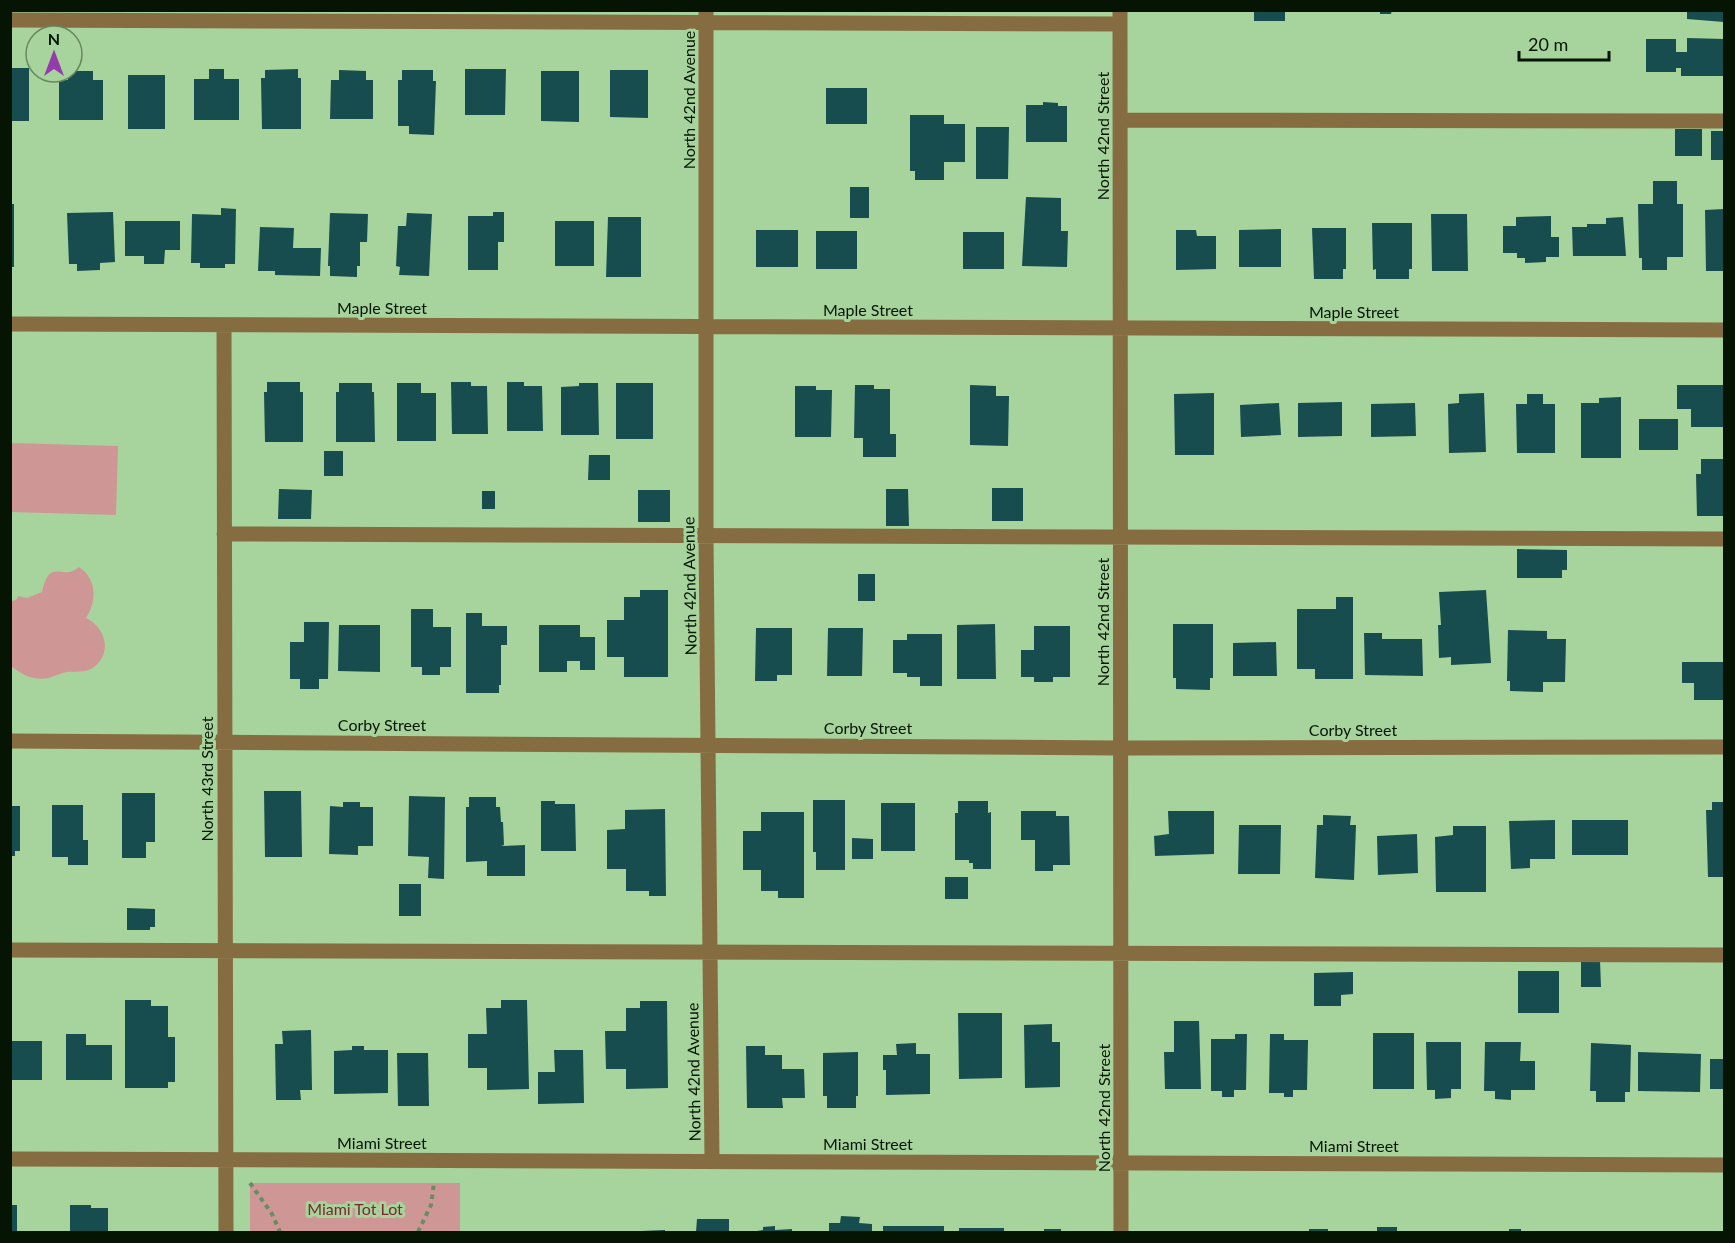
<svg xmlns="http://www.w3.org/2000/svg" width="1735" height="1243" viewBox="0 0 1735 1243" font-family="Lato,sans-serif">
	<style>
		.green { fill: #cf9696 }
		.building { fill: #174d4f }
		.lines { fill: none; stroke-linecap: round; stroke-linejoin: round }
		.path { stroke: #6a8c63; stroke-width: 4; stroke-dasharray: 4.5 4.5; stroke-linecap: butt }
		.minor { stroke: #866d41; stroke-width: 15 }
		.labels { text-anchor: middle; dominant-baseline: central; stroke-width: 6; stroke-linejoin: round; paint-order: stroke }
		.street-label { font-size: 16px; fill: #061503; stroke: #a7d39d }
		.park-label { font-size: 16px; fill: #7f272e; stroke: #a7d39d }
	</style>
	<rect width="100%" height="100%" fill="#a7d39d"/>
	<path class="green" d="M11,443L118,446L116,515L11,512Z
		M79,567C97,579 97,601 86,618C105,627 113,652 94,667C86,673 77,671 67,672C61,673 55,676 49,678C34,681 22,675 11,666V602L17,599L18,596L27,598L42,592C50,556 63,582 79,567Z
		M250,1183H460V1232H250Z"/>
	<path class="building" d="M1254,10H1285V21H1254Z
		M1380,10H1392L1391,14H1380Z
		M1687,10H1724V22L1687,19Z
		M1687,38L1724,39V76H1681V68H1676V72H1646V39H1676V52H1687Z
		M10,68H29V121H10Z
		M209,69H224V79H239V120H194V79H209Z
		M298,69V78H301V129H262L261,78H265V70Z
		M465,69H506L505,115H465Z
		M339,70L366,71V80H373V119H330L331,80H339Z
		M402,70H433V81H436L434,135L409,134V126H398V80H402Z
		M610,70H648V118L610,117Z
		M72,71H93V80H103V120H59V80H68V72Z
		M541,71H579V122L541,121Z
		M128,75H165V129H128Z
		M826,88H867V124H826Z
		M1043,102L1058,103V106H1067V142H1026V105H1043Z
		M910,115H944V124H965V162H944V180H915V171H910Z
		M976,127H1009L1008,179H976Z
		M1675,129H1702V156H1675Z
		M1711,131H1724V160H1711Z
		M1653,181H1677V204H1683V257H1667V270H1642V258H1639L1638,204H1653Z
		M850,187H869V218H850Z
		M1026,197L1061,198V231H1068L1067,267L1022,266Z
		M10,204H14V267H10Z
		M221,208L236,209L235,264H225V268H200V263H191L192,214L221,215Z
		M1724,209V271H1706L1705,210Z
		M113,212L115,262L100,263V270L77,271V264H69L67,213Z
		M493,212H504V242H498V270H468V216H493Z
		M330,213L368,214L367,242H360V266H357V277L330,276V266H328Z
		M407,213L432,214L429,276L399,275L400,267L396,266L398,226H406Z
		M1431,214H1467L1468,271H1432Z
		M1551,216V237H1559V257H1546V262L1525,263V258H1517V253H1503V226H1516V217Z
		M608,217H641V277H606Z
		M1623,217L1626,256H1573L1572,227H1587V224H1606V218Z
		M125,221H180V250H165L164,264H144V256H125Z
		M555,221H594V266H555Z
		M1372,223H1412V269H1409V279H1376V269L1373,270Z
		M260,227L294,228L293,248H321L320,276L275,275V271H258Z
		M1312,228H1346V269H1343V279H1314Z
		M1281,229V267H1239V230Z
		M756,230H798V267H756Z
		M1176,230H1196L1197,236H1216V269L1176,270Z
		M816,231H857V269H816Z
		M963,232H1004V269H963Z
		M267,382H300V392H303V442H265L264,392H267Z
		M451,382H471V386H487L488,434H452Z
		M507,382H524V386H542L543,431H507Z
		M339,383H372V392H374L375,442H336V392H339Z
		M397,383H421V393H436V441H397Z
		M579,383H598L599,435H561V387L579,386Z
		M616,383H653V439H616Z
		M855,385H874V389H890V434H896V457H863V438H854Z
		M970,385L996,386V396H1009L1008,446L970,445Z
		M1677,385H1724V427H1691V409H1677Z
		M795,386H816V390H832L831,437H795Z
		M1214,393V455H1175L1174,394Z
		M1484,393L1486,452L1449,453L1448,404L1459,403V394Z
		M1527,394H1543V404H1555V453H1517L1516,404H1527Z
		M1621,397V458H1581V403H1599V398Z
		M1342,402V436L1298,437V403Z
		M1279,403L1281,435L1241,437L1240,405Z
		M1415,403L1416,436L1371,437V404Z
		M1639,419H1678V450H1639Z
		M324,451H343V476H324Z
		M589,455H610V480H588Z
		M1701,459H1724V516H1697L1696,474H1701Z
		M992,488H1023V521H992Z
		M279,489L312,490L311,519H278Z
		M886,489H908L909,526H886Z
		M638,490H670V522H638Z
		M482,491H495V509H482Z
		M1517,549L1567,550V570H1562V578H1517Z
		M858,574H875V601H858Z
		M640,590H668V677H624V657H607V620H624V597H640Z
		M1486,590L1491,663L1451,665V657L1439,658L1438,625H1441L1439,592Z
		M1336,597H1353V679H1315V669H1297V609H1336Z
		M411,609H433V627H451V667H440V675H422V667H411Z
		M466,613H482V626H507V645H501V685H499V693H466Z
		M304,622H329L328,679H319V689H300V679H290V642H304Z
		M995,624L996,679H957V625Z
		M1173,624H1213V678H1210V690L1176,689V678H1173Z
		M339,625H380V672L338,671Z
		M539,625H580V637H595V670H580V661H567V672H539Z
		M1034,626H1070V677H1053V682H1034V677H1021V650H1034Z
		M756,628H792V675H777V681H755Z
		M828,628H863L862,676H827Z
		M1508,630L1547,631V639H1566L1565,682H1543V692L1510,691V681H1507Z
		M1364,633H1382V639H1422L1423,676L1365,675Z
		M907,634H942V686H920V677H907V673H893V640H907Z
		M1276,642L1277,676H1233V643Z
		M1682,662H1724V700H1694V683H1682Z
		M264,791H301L302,857H265Z
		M122,793H155V842H146V858H122Z
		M409,796L445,797L444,879L428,878L429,857L408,856Z
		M469,797H496V807H500L501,822H503L504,845L501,846L525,845V876H487V861L466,862V807H469Z
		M813,800H845V870H816V852H813Z
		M541,801H555V804H575L576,851H541Z
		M958,801H988V813L991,812V869H973V863H969V860H955V813H958Z
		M343,802H360V807H373V846H358V855L329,854L330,806L343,807Z
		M1712,802H1724V877H1708L1706,810H1712Z
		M881,803H915V851H881Z
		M52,805H83V840H88V865H68V857H52Z
		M10,806H20V851H15V856H10Z
		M665,809L666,896H649V891H626V869H607V830L625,829V810Z
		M1021,811H1056V816H1069L1070,865H1053V871H1035V840H1021Z
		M1168,811H1214V854L1155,856L1154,836L1169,834Z
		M761,812H804V898H778V891H761V870H743V831H761Z
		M1323,815L1351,816L1350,825H1356L1354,880L1315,878L1317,825H1323Z
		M1555,820V859H1530V868L1511,869L1509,821Z
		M1572,820H1628V855H1572Z
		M1239,825H1281L1280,874H1238Z
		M1453,826H1486V892H1436L1435,837L1453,835Z
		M1417,834L1418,873L1378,875L1377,836Z
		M852,838L873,839V859H852Z
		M945,877H968V899H945Z
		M399,884H421V916H399Z
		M127,908L155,909V927H150V930H127Z
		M1600,960L1601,987H1581V961Z
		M1518,971H1559V1013H1518Z
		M1353,972V994L1341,995V1006H1314V973Z
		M125,1000H151V1006H168V1037H175V1082H168V1088H125Z
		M501,1000H527L529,1089L487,1090V1068H468V1034H487L486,1008H501Z
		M640,1001H667L668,1088L626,1089V1069H606L605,1031H626V1008H640Z
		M958,1013H1002V1078L959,1079Z
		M1174,1021H1199L1201,1089H1165L1164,1052H1174Z
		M1052,1024V1042H1060V1087L1025,1088L1024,1025Z
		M311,1030L312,1090H300L301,1100H276L275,1044H283L282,1031Z
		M1373,1033H1414V1089H1373Z
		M66,1034H86V1045H112V1080H66Z
		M1235,1034H1247L1246,1090H1234V1097H1222V1091H1211V1039H1235Z
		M1270,1034H1284V1040H1308L1307,1090H1293V1097H1284V1093H1269Z
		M10,1041H42V1080H10Z
		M1426,1042H1461V1089H1451V1098L1435,1099V1090H1427Z
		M1485,1042H1521L1520,1061H1535V1090H1511V1100L1495,1099V1091H1484Z
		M916,1043V1054H930V1094L886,1095V1070H883V1055H897L896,1044Z
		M1591,1043L1631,1045L1630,1092H1625V1102H1596V1091H1590Z
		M352,1046H364V1050H388V1093L334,1094V1051L352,1050Z
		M746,1046H765V1055H782V1069H804L805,1098H782L783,1108H747Z
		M554,1050H583L584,1103L538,1104V1072H555Z
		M858,1052V1096H856V1108H827V1096H823V1053Z
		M1638,1052L1701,1054L1700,1092L1638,1091Z
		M397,1053H428L429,1106H398Z
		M1710,1059H1724V1089H1710Z
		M10,1205H17V1232H10Z
		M70,1205H91V1208H108V1232H70Z
		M841,1216L860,1217L859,1223L872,1224V1232H829V1223H840Z
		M697,1219H729V1232H696Z
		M775,1226V1230L792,1229V1232H757V1231L763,1230V1227Z
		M883,1226H944V1232H883Z
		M1377,1227H1397V1232H1377Z
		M959,1228H1004V1232H959Z
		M1044,1229H1061V1232H1044Z
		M1309,1229H1328V1232H1309Z
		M1509,1229H1521V1232H1509Z
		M665,1230V1232H641V1231Z"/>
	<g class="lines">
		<path class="path" d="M250,1183L272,1214L280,1232
			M418,1232L431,1205L434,1183"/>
		<path class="minor" d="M706,10V537L712,1161
			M1120,10L1121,1232
			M10,20L1120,24
			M1120,120L1724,121
			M10,324L1724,330
			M224,325L226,1232
			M224,534L1724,539
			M10,741L1120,748L1724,747
			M10,950L1724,955
			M10,1159L1724,1165"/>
	</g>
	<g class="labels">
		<g class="street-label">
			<text transform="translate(688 100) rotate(-90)">North 42nd Avenue</text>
			<text transform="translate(1102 136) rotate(-90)">North 42nd Street</text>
			<text x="382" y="307">Maple Street</text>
			<text x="868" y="309">Maple Street</text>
			<text x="1354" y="311">Maple Street</text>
			<text transform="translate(689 586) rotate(-91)">North 42nd Avenue</text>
			<text transform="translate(1102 622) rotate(-90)">North 42nd Street</text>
			<text x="382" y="724">Corby Street</text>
			<text x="868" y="727">Corby Street</text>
			<text x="1353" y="729">Corby Street</text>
			<text transform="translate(206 779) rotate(-90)">North 43rd Street</text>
			<text transform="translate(693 1072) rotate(-91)">North 42nd Avenue</text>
			<text transform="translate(1103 1108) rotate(-90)">North 42nd Street</text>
			<text x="382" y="1142">Miami Street</text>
			<text x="868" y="1143">Miami Street</text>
			<text x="1354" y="1145">Miami Street</text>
		</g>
		<g class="park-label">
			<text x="355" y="1208">Miami Tot Lot</text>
		</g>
	</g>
	<rect width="1735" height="1243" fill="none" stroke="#061503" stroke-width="24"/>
	<g transform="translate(54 54)"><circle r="28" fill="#a7d39d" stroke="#67875f" stroke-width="1.5"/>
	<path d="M0-4.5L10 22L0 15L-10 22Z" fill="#943ca9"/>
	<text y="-9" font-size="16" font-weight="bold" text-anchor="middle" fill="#061503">N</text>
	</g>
	<path d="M1519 51v9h90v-9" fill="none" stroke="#061503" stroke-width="3"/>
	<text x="1528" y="51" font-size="18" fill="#061503" stroke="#a7d39d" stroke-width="4.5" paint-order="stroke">20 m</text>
</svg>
